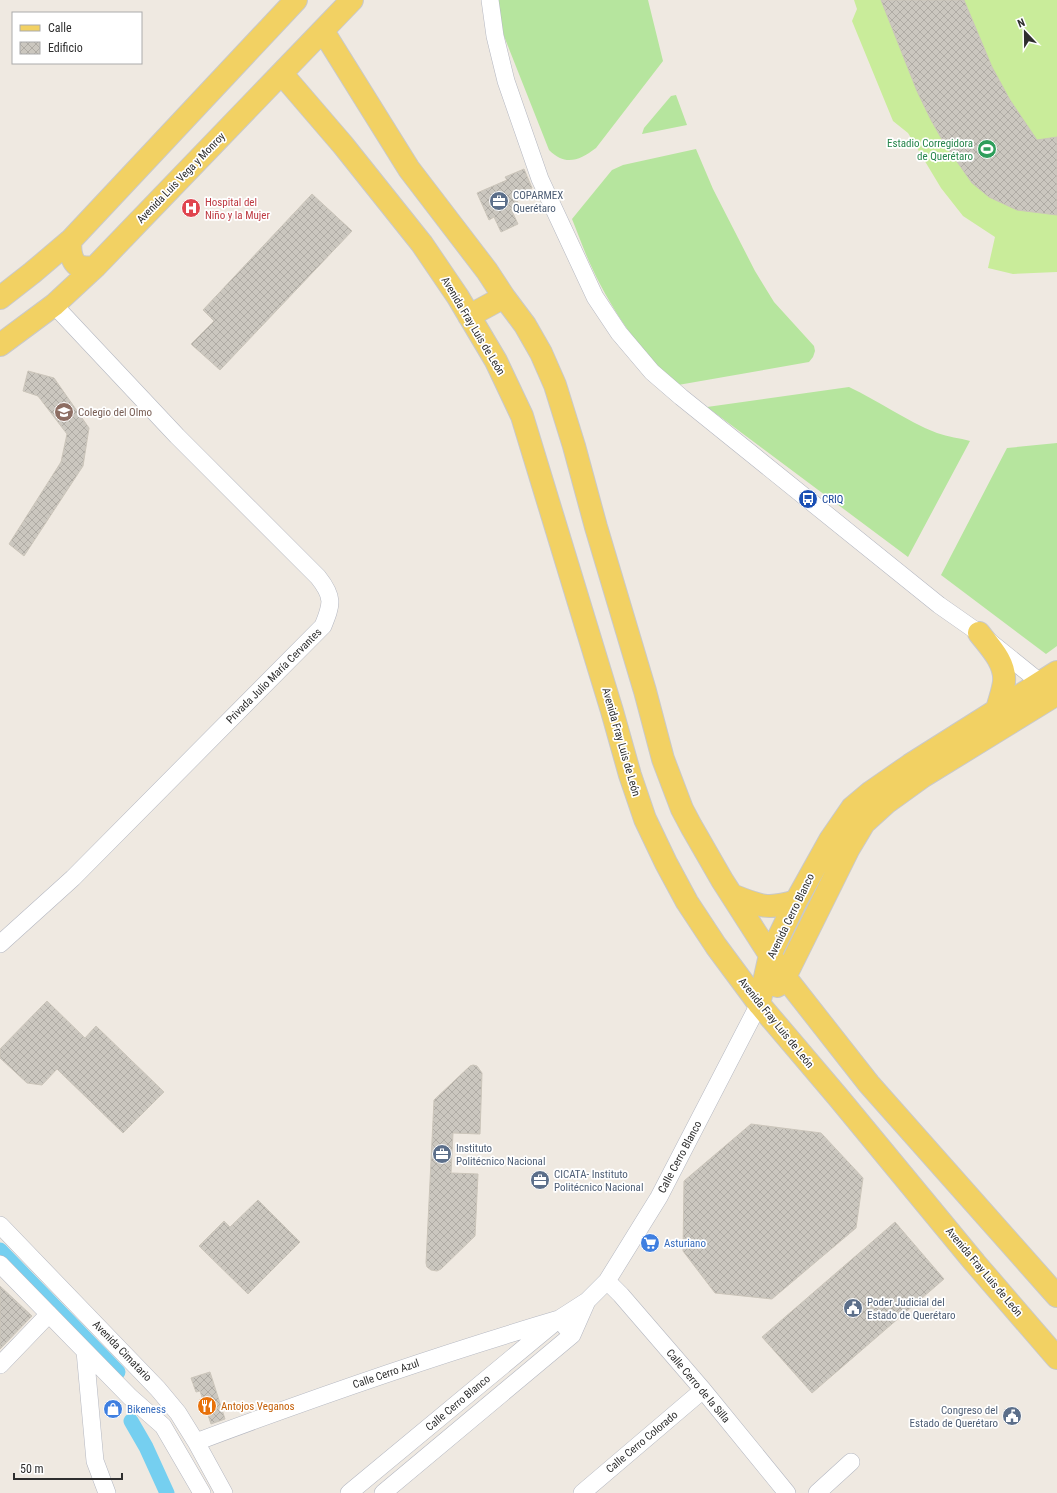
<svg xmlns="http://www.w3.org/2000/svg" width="1057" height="1493" viewBox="0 0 1057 1493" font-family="'Roboto Condensed',sans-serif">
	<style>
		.grass { fill: #b6e59e }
		.pitch { fill: #c9ec9a }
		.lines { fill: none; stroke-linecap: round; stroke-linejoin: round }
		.canal { stroke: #75cff0; stroke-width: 15 }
		.building { fill: url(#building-cross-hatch); stroke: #cbc5ba }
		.minor-casing { stroke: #b4b7c1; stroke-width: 18 }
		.major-casing { stroke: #c9c9c9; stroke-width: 24 }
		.minor { stroke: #fff; stroke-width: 17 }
		.major { stroke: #f2d163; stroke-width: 22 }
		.labels { text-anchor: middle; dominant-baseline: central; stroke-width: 3.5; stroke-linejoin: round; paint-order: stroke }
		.leisure-label { font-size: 11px; fill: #27864d; stroke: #fff; text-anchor: end }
		.street-label { font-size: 11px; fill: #2e2e2e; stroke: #fff }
		.service-label { font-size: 11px; fill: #4e5e75; stroke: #fff; text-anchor: start }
		.health-label { font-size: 11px; fill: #be3a42; stroke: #fff; text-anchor: start }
		.education-label { font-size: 11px; fill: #785e54; stroke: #fff; text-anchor: start }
		.transit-label { font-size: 11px; fill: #164399; stroke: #fff; text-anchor: start }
		.shop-label { font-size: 11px; fill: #366cbe; stroke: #fff; text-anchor: start }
		.food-label { font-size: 11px; fill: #c56008; stroke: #fff; text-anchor: start }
	</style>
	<defs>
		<pattern id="building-cross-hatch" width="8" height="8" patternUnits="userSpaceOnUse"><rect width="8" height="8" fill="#cbc7bf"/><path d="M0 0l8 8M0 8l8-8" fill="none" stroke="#afaba4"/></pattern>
	</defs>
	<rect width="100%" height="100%" fill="#efe9e1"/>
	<path class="grass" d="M495,0H648L663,61L596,148C579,161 565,166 549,150L500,26Z
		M676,95L687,125L642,134L644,128L671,96Z
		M696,149L713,189L755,271L774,302L814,346L815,351L813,357L809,362L678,385C642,355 613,312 593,270C585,254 579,236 572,219L612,170L623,165Z
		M849,387C879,401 906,421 937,433C948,437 960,438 970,441L908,557L707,407Z
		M1057,443V646L1046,654L941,575L1007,448Z"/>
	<path class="pitch" d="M854,0H1057V272L1013,274L988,268L995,237L963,216L941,188L908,133L893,121L852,21L857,9Z"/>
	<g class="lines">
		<path class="canal" d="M0,1250L118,1372
			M131,1421L146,1447L167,1493"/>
	</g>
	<path class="building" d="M881,0H964L992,67L1010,100L1037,140L1057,137V215L1017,210L989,197L972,183L944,143L931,120L917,91Z
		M524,169L532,188L515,196L519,205L511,209L518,224L501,232L494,217L489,220L477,193L507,180L505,177Z
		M312,194L352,231L220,370L191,344L214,321L203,310Z
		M28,371L54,378L89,428L83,466L24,556L9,544L61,462L67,434L38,396L23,391Z
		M47,1001L85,1038L96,1026L164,1092L123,1133L57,1069L42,1085L27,1083L0,1058V1049Z
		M473,1065L477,1066L482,1073L480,1134L453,1133L451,1173L478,1174L475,1236L441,1269L437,1271L431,1270L427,1267L426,1263L434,1100L470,1066Z
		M751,1124L821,1133L863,1178L856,1228L772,1299L715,1293L683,1251L684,1181Z
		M258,1200L300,1242L248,1294L199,1246L224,1221L230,1227Z
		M895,1222L944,1279L812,1393L762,1337Z
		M0,1286L32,1316L0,1349Z
		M210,1372L225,1419L211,1424L200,1391L196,1392L191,1378Z"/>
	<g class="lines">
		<defs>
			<path id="minor" d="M490,0L495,36L506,81L540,179L595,297L619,333L652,372L681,397L939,605L979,633L1041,683
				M0,944L73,878L323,626C332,604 334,597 318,577L177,436L54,305
				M0,1225L158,1389L178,1413L196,1442L224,1493
				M0,1264L130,1397L163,1426L202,1493
				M607,1281L621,1295L703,1390L787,1493
				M85,1351L95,1461L107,1493
				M0,1365L49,1314
				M196,1442C316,1397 437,1355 559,1319L572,1335
				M349,1493L559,1319L587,1301L607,1281L659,1197L759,1004
				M383,1493L572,1335L587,1301
				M582,1493L703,1390
				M817,1493L851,1462"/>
			<path id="major" d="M323,31L409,169L487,271L504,297L525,325L541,353L555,385L574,446L596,527L645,691L663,759L682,809L691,826L722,880L770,955L785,977L869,1084L1057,1296
				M282,74L343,145L422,244L458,297L496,361L522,416L612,711L630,775L645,819L666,863L687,902L716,946L759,1004L838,1097L975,1263L1057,1358
				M71,240C69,249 71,265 82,267C86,268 92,267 95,267
				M0,298L32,273L71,240L296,0
				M469,316L504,297
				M0,345L54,305L95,267L352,0
				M979,633C990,647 1006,663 1004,682C1003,691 999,701 997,710
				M732,895C759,906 768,910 796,901
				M777,986L785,977L849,848L864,823L886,803L922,777L1057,694
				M759,1004L770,955L796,901L830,840L852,808L871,792L910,765L1057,672"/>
		</defs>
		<use href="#minor" class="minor-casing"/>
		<use href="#major" class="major-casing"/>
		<use href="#minor" class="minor"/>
		<use href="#major" class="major"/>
	</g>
	<defs>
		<symbol id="stadium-disc" viewBox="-11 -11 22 22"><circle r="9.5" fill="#2e9e5b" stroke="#fff"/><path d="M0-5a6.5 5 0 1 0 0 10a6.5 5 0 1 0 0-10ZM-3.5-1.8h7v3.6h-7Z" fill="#fff"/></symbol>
		<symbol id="office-disc" viewBox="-11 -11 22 22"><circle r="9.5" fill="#5c6f8a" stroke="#fff"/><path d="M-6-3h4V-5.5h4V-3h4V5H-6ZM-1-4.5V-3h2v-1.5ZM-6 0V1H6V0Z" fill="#fff"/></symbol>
		<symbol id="hospital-disc" viewBox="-11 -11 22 22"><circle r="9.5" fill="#e0444e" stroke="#fff"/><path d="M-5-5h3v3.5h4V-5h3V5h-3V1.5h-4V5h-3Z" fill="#fff"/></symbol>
		<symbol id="school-disc" viewBox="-11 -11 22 22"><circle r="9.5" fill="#8d6e63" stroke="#fff"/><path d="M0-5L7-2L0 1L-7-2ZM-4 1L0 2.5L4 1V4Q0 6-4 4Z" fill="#fff"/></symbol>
		<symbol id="bus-disc" viewBox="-11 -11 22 22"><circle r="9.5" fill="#1a4fb4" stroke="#fff"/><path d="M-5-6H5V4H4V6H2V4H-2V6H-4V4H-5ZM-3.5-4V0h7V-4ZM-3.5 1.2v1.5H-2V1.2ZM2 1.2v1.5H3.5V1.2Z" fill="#fff"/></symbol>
		<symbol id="supermarket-disc" viewBox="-11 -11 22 22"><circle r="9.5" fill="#3f7fe0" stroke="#fff"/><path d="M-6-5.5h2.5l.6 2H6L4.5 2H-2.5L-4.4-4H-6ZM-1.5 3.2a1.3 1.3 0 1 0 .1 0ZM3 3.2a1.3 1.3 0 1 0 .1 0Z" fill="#fff"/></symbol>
		<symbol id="civic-disc" viewBox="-11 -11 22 22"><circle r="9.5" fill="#5c6f8a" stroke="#fff"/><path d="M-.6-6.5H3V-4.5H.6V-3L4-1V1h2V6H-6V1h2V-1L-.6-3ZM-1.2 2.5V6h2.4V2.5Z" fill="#fff"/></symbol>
		<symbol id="restaurant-disc" viewBox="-11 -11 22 22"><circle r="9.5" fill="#e8710a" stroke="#fff"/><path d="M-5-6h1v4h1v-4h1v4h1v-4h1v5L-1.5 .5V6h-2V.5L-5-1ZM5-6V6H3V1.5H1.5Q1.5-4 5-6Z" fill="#fff"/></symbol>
		<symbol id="shop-disc" viewBox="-11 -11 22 22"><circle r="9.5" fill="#3f7fe0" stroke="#fff"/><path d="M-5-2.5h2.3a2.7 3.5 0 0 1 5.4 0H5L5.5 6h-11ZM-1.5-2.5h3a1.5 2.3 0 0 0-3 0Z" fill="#fff"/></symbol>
	</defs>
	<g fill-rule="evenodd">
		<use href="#stadium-disc" x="976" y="138" width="22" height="22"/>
		<use href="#office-disc" x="488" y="190" width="22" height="22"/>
		<use href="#hospital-disc" x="180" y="197" width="22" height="22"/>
		<use href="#school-disc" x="53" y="401" width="22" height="22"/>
		<use href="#bus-disc" x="797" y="488" width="22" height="22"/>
		<use href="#office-disc" x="431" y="1143" width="22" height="22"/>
		<use href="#office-disc" x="529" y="1169" width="22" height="22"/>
		<use href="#supermarket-disc" x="639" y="1232" width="22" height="22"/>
		<use href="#civic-disc" x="842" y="1297" width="22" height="22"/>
		<use href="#restaurant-disc" x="196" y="1395" width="22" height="22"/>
		<use href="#shop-disc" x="102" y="1398" width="22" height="22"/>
		<use href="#civic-disc" x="1001" y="1405" width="22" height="22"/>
	</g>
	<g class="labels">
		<g class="leisure-label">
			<text x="973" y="143">Estadio Corregidora<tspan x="973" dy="13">de Querétaro</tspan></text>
		</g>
		<g class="street-label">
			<text transform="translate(181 178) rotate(-46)">Avenida Luis Vega y Monroy</text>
			<text transform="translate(473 326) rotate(59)">Avenida Fray Luis de León</text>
			<text transform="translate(274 676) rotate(-45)">Privada Julio María Cervantes</text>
			<text transform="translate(621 742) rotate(74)">Avenida Fray Luis de León</text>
			<text transform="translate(791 916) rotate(-64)">Avenida Cerro Blanco</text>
			<text transform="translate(776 1023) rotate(51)">Avenida Fray Luis de León</text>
			<text transform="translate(680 1157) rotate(-62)">Calle Cerro Blanco</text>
			<text transform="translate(984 1272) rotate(50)">Avenida Fray Luis de León</text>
			<text transform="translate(122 1351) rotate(46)">Avenida Cimatario</text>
			<text transform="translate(386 1374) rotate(-19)">Calle Cerro Azul</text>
			<text transform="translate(698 1386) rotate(50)">Calle Cerro de la Silla</text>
			<text transform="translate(458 1403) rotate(-40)">Calle Cerro Blanco</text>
			<text transform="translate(642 1442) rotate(-40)">Calle Cerro Colorado</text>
		</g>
		<g class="service-label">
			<text x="513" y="195">COPARMEX<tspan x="513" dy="13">Querétaro</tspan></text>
			<text x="456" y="1148">Instituto<tspan x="456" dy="13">Politécnico Nacional</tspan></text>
			<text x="554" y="1174">CICATA- Instituto<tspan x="554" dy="13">Politécnico Nacional</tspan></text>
			<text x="867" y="1302">Poder Judicial del<tspan x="867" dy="13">Estado de Querétaro</tspan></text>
			<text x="998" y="1410" text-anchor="end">Congreso del<tspan x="998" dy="13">Estado de Querétaro</tspan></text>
		</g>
		<g class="health-label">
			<text x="205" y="202">Hospital del<tspan x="205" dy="13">Niño y la Mujer</tspan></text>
		</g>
		<g class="education-label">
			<text x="78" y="412">Colegio del Olmo</text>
		</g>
		<g class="transit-label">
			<text x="822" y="499">CRIQ</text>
		</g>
		<g class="shop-label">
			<text x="664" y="1243">Asturiano</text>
			<text x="127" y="1409">Bikeness</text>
		</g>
		<g class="food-label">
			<text x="221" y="1406">Antojos Veganos</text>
		</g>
	</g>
	<rect x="12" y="12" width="130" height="52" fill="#ffffff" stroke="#ababab"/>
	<rect x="20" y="25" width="20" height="6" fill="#f2d163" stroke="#ababab"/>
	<text x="48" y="32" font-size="12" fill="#2e2e2e">Calle</text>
	<rect x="20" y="42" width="20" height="12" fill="url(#building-cross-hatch)" stroke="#ababab"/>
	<text x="48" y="52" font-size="12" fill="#2e2e2e">Edificio</text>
	<g transform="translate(1025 32) rotate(338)" stroke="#ffffff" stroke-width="3" paint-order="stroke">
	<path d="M0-3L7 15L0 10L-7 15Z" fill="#2e2e2e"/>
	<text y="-6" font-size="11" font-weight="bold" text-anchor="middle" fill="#2e2e2e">N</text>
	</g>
	<path d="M14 1473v6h108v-6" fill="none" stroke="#2e2e2e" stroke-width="2"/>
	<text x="20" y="1473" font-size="12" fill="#2e2e2e" stroke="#ffffff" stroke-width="3" paint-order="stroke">50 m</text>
</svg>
